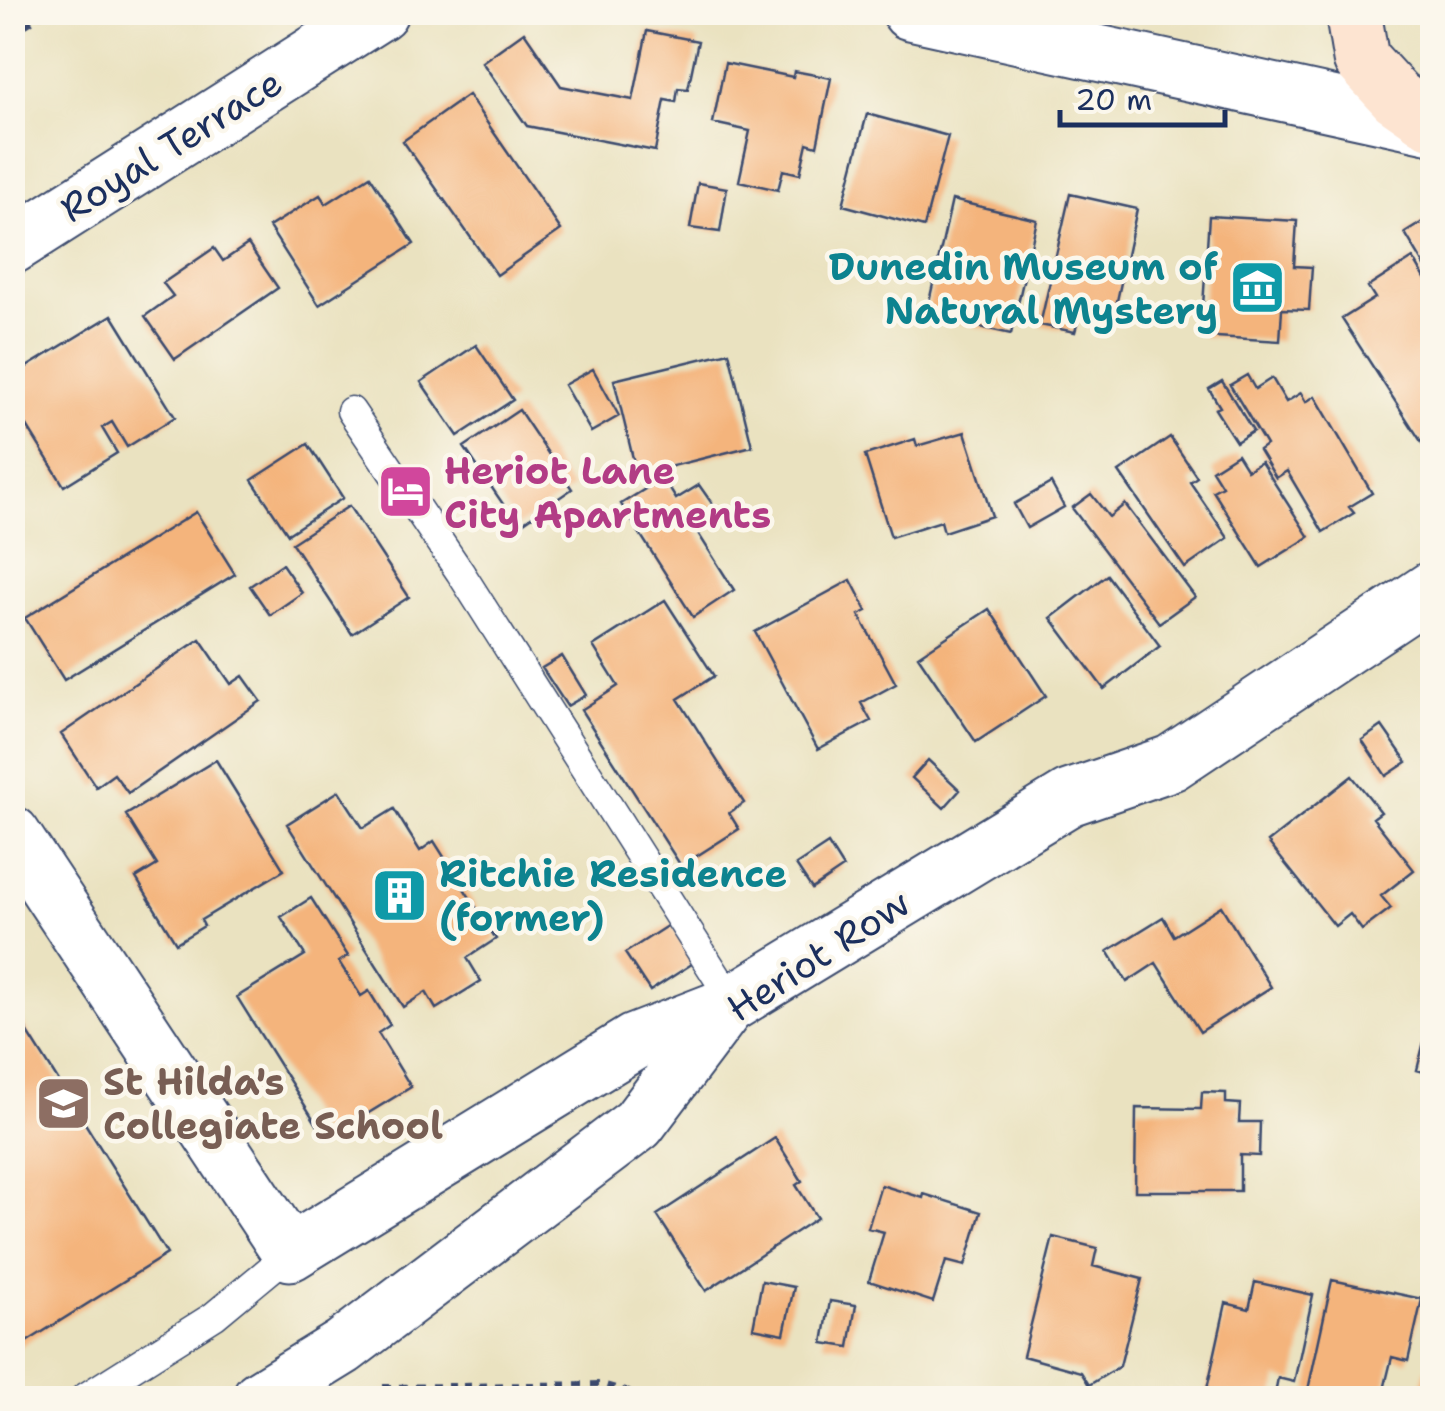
<svg xmlns="http://www.w3.org/2000/svg" width="1445" height="1411" viewBox="0 0 1445 1411" font-family="'Shantell Sans',sans-serif">
	<style>
		.building { fill: #f4b47c }
		.lines { fill: none; stroke-linecap: round; stroke-linejoin: round }
		.lane-casing { stroke: #3a4a6d; stroke-width: 31 }
		.street-casing { stroke: #3a4a6d; stroke-width: 59 }
		.secondary-casing { stroke: #3a4a6d; stroke-width: 59 }
		.path { stroke: #3a4a6d; stroke-width: 6; stroke-dasharray: 8 8; stroke-linecap: butt }
		.lane { stroke: #fff; stroke-width: 28 }
		.street { stroke: #fff; stroke-width: 55 }
		.secondary { stroke: #fde4d1; stroke-width: 55 }
		.labels { text-anchor: middle; dominant-baseline: central; stroke-width: 9; stroke-linejoin: round; paint-order: stroke }
		.street-label { font-size: 38px; fill: #1b2f5e; stroke: #fbf7ec }
		.culture-label { font-size: 38px; font-weight: bold; fill: #0d838f; stroke: #fbf7ec; text-anchor: end }
		.hotel-label { font-size: 38px; font-weight: bold; fill: #b23c85; stroke: #fbf7ec; text-anchor: start }
		.education-label { font-size: 38px; font-weight: bold; fill: #785e54; stroke: #fbf7ec; text-anchor: start }
	</style>
	<rect width="100%" height="100%" fill="#fbf7ec"/>
	<filter id="ink" filterUnits="userSpaceOnUse"><feTurbulence type="fractalNoise" baseFrequency=".01" numOctaves="2"/><feDisplacementMap in="SourceGraphic" scale="20" xChannelSelector="R" yChannelSelector="G"/><feConvolveMatrix kernelMatrix="1 2 1 2 8 2 1 2 1" color-interpolation-filters="sRGB"/></filter>
	<filter id="wash" filterUnits="userSpaceOnUse"><feTurbulence type="fractalNoise" baseFrequency=".0048" numOctaves="4" result="noise"/><feDisplacementMap in="SourceGraphic" scale="40" xChannelSelector="R" yChannelSelector="G"/><feGaussianBlur stdDeviation="2.25" result="paint"/><feColorMatrix in="noise" values="0 0 0 0 0 0 0 0 0 0 0 0 0 0 0 0 0 1.4 0 .05"/><feComposite in="paint" operator="in"/></filter>
	<g filter="url(#wash)">
		<rect width="100%" height="100%" fill="#eae2c0"/>
		<g id="blocks">
			<path class="building" d="M647,31L698,41L688,89L678,88L676,102L665,100L655,151L527,126L482,62L524,32L561,86L633,100Z
				M725,63L793,77L794,71L831,78L817,146L807,143L800,174L783,170L778,190L739,181L750,131L713,123Z
				M468,95L561,230L497,275L403,141Z
				M867,114L948,136L924,227L843,205Z
				M370,176L414,244L319,305L269,227L320,195L326,204Z
				M698,183L727,188L720,232L690,228Z
				M1070,194L1137,209L1112,324L1079,317L1075,332L1040,325Z
				M952,200L1037,220L1011,334L926,315Z
				M1209,216L1297,221L1294,266L1312,267L1309,310L1282,309L1280,341L1201,336Z
				M1432,216V278L1405,233Z
				M248,244L278,288L175,359L145,316L173,296L163,283L214,248L223,261Z
				M1413,258L1432,290V436L1422,443L1342,319L1375,298L1368,287Z
				M112,315L175,417L127,447L112,422L102,428L117,453L64,486L12,402V376Z
				M476,345L513,400L458,436L421,382Z
				M729,352L752,446L637,475L614,380Z
				M593,369L619,416L591,432L564,385Z
				M1247,375L1255,389L1272,378L1286,402L1301,393L1306,402L1315,396L1372,493L1349,507L1354,513L1323,532L1287,471L1276,478L1259,450L1266,445L1230,385Z
				M1222,381L1253,431L1236,442L1215,409L1220,407L1209,389Z
				M519,410L572,489L518,526L464,447Z
				M965,432L992,516L944,532L941,521L891,537L865,455L915,439L917,446Z
				M1170,437L1197,477L1190,482L1228,538L1185,568L1119,472Z
				M308,444L343,498L288,534L252,480Z
				M1237,454L1247,470L1261,462L1309,537L1261,567L1213,491L1222,486L1212,470Z
				M663,478L676,499L699,485L720,515L696,530L734,590L693,617L621,504Z
				M1051,483L1064,507L1027,528L1014,504Z
				M1091,494L1109,517L1125,504L1195,597L1159,623L1072,508Z
				M349,506L409,597L352,634L292,543Z
				M196,512L235,574L64,680L25,618Z
				M282,564L302,593L270,615L250,586Z
				M1107,575L1160,646L1104,689L1051,618Z
				M851,580L867,611L859,615L896,684L861,703L871,721L818,749L755,632Z
				M665,600L714,676L678,699L744,803L729,813L739,829L681,866L581,710L618,686L593,646Z
				M989,609L1046,696L976,742L918,656Z
				M200,639L231,684L243,676L261,701L128,793L114,774L96,787L61,734Z
				M562,656L586,695L567,706L542,668Z
				M1382,726L1407,762L1386,776L1362,740Z
				M216,760L284,870L201,920L204,926L176,943L136,878L157,865L126,815Z
				M928,760L960,790L944,808L912,778Z
				M1352,776L1381,812L1373,818L1414,870L1381,896L1391,908L1362,930L1350,914L1335,926L1268,842Z
				M339,791L363,828L394,809L420,851L434,841L496,939L467,958L481,981L436,1009L426,992L403,1007L287,824Z
				M828,844L843,868L812,889L796,865Z
				M311,898L348,956L339,962L361,996L369,991L390,1025L378,1033L411,1087L326,1139L237,997L305,955L281,917Z
				M1221,906L1271,987L1200,1032L1156,963L1127,982L1108,951L1163,917L1174,936Z
				M670,924L695,962L650,991L625,953Z
				M12,1007L167,1254L12,1351L14,1178Z
				M1431,1013L1432,1014V1074L1417,1070Z
				M1202,1092L1226,1093V1103L1240,1104L1239,1122H1260L1259,1156L1240,1155V1191H1135L1136,1108L1201,1109Z
				M775,1138L802,1181L796,1185L817,1218L706,1291L657,1215Z
				M881,1185L923,1198L924,1194L981,1212L965,1266L946,1261L933,1302L869,1281L884,1232L868,1228Z
				M1053,1237L1097,1248L1093,1266L1142,1279L1120,1366L1089,1385L1081,1372L1023,1356Z
				M1332,1280L1422,1299L1408,1361L1392,1357L1382,1398H1349L1308,1390Z
				M762,1281L794,1287L784,1334L753,1328Z
				M1255,1282L1313,1295L1294,1382L1278,1378L1274,1398H1205L1226,1303L1249,1309Z
				M830,1301L856,1305L849,1347L823,1343Z
				M1425,1370L1432,1372V1398H1419Z"/>
		</g>
	</g>
	<g filter="url(#ink)">
		<use href="#blocks" fill-opacity="0" stroke="#3a4a6d" stroke-width="2.5"/>
		<g class="lines">
			<defs>
				<path id="lane" d="M351,411L460,572L733,1002
					M84,1398L214,1316L290,1253"/>
				<path id="street" d="M910,12L1432,126
					M12,246L380,12
					M12,834L290,1253L634,1042L727,1006
					M260,1398L343,1347L638,1124L727,1006L1069,798L1171,763L1432,589"/>
				<path id="secondary" d="M1353,12L1361,59L1396,97L1432,122"/>
			</defs>
			<use href="#lane" class="lane-casing"/>
			<use href="#street" class="street-casing"/>
			<use href="#secondary" class="secondary-casing"/>
			<path class="path" d="M12,34L46,12
				M383,1387L602,1384L650,1398"/>
			<use href="#lane" class="lane"/>
			<use href="#street" class="street"/>
			<use href="#secondary" class="secondary"/>
		</g>
	</g>
	<defs>
		<symbol id="museum-square" viewBox="-11 -11 22 22"><rect x="-9" y="-9" width="18" height="18" rx="4" fill="#0f9aa8" stroke="#fbf7ec"/><path d="M0-6L6-3V-2H-6V-3ZM-5-1h2V3h-2ZM-1-1h2V3h-2ZM3-1h2V3H3ZM-6 4H6V6H-6Z" fill="#fff"/></symbol>
		<symbol id="hotel-square" viewBox="-11 -11 22 22"><rect x="-9" y="-9" width="18" height="18" rx="4" fill="#d1479c" stroke="#fbf7ec"/><path d="M-6-4.5h1.5V1H6V5H4.5V3h-9V5H-6ZM-4 0a1.8 1.8 0 1 1 3.6 0ZM.5 0V-2.5h3Q6-2.5 6 0Z" fill="#fff"/></symbol>
		<symbol id="building-square" viewBox="-11 -11 22 22"><rect x="-9" y="-9" width="18" height="18" rx="4" fill="#0f9aa8" stroke="#fbf7ec"/><path d="M-4-6H4V6H1V3H-1V6H-4ZM-2.5-4.3h1.7v1.8h-1.7ZM.8-4.3h1.7v1.8H.8ZM-2.5-1h1.7V.8h-1.7ZM.8-1h1.7V.8H.8Z" fill="#fff"/></symbol>
		<symbol id="school-square" viewBox="-11 -11 22 22"><rect x="-9" y="-9" width="18" height="18" rx="4" fill="#8d6e63" stroke="#fbf7ec"/><path d="M0-5L7-2L0 1L-7-2ZM-4 1L0 2.5L4 1V4Q0 6-4 4Z" fill="#fff"/></symbol>
	</defs>
	<g fill-rule="evenodd">
		<use href="#museum-square" x="1226" y="256" width="63" height="63"/>
		<use href="#hotel-square" x="374" y="460" width="63" height="63"/>
		<use href="#building-square" x="368" y="864" width="63" height="63"/>
		<use href="#school-square" x="32" y="1072" width="63" height="63"/>
	</g>
	<g class="labels">
		<g class="street-label">
			<text transform="translate(171 145) rotate(-32)">Royal Terrace</text>
			<text transform="translate(818 955) rotate(-33)">Heriot Row</text>
		</g>
		<g class="culture-label">
			<text x="1218" y="266">Dunedin Museum of<tspan x="1218" dy="44">Natural Mystery</tspan></text>
			<text x="439" y="873" text-anchor="start">Ritchie Residence<tspan x="439" dy="44">(former)</tspan></text>
		</g>
		<g class="hotel-label">
			<text x="444" y="470">Heriot Lane<tspan x="444" dy="44">City Apartments</tspan></text>
		</g>
		<g class="education-label">
			<text x="103" y="1081">St Hilda's<tspan x="103" dy="44">Collegiate School</tspan></text>
		</g>
	</g>
	<rect width="1445" height="1411" fill="none" stroke="#fbf7ec" stroke-width="50"/>
	<path d="M1060 110v15h165v-15" fill="none" stroke="#1b2f5e" stroke-width="5"/>
	<text x="1075" y="110" font-size="30" fill="#1b2f5e" stroke="#fbf7ec" stroke-width="8" paint-order="stroke">20 m</text>
</svg>
